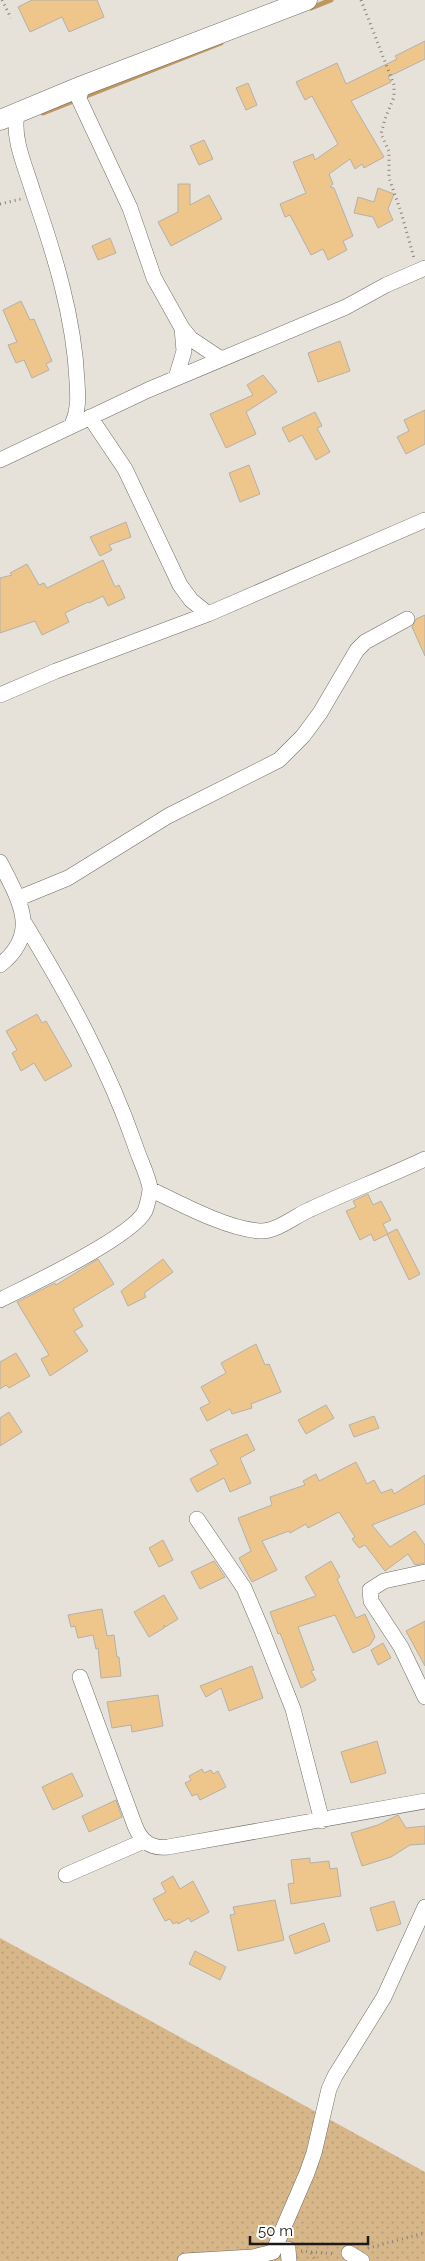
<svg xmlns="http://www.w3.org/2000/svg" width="425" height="2261" viewBox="0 0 425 2261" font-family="Raleway,sans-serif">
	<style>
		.grass { fill: url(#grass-dots) }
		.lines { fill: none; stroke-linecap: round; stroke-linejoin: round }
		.stream { stroke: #be975e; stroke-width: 5 }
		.building { fill: #eec68c; stroke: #b5b0a8 }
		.minor-casing { stroke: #716d66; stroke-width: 16 }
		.major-casing { stroke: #716d66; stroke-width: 21 }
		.path { stroke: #86827d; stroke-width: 3; stroke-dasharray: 1 4; stroke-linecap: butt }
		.minor { stroke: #fff; stroke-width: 15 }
		.major { stroke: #fff; stroke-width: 20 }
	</style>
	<defs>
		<pattern id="grass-dots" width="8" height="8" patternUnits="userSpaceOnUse" patternTransform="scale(1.25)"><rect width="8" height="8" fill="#d7b789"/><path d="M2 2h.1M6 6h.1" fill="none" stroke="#b89d76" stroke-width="1.8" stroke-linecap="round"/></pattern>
	</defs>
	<rect width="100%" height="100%" fill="#e6e1d9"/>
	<path class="grass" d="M0,1938L425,2172V2261H0Z"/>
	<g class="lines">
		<path class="stream" d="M311,8L331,0
			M43,113L221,43"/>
	</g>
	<path class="building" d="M32,0H97L104,17L69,32L62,17L30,32L18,7Z
		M425,41V59L388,77L391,82L351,101L384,157L364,168L362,164L355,169L350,159L329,174L333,184L330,187L334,188L353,236L343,241L347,250L328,260L323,249L311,255L290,215L285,217L280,204L306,193L293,162L313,154L315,160L338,144L312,96L305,100L296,82L337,63L346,84L397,59L395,56Z
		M248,83L257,105L246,110L236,88Z
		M204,140L213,159L199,165L190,146Z
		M178,184H190V205L209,195L222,219L171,246L158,222L178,212Z
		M378,188L394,194L388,209L393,220L378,228L373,217L354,213L358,197L374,202Z
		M110,238L116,253L98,260L92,246Z
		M21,301L30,320L34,319L52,361L46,364L49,370L32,378L24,360L16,363L8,345L17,342L3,310Z
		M340,341L350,371L318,382L308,353Z
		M263,375L277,392L246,412L256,434L226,448L210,414L253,395L247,385Z
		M425,410V444L406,454L397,437L409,431L404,420Z
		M315,412L322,426L317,428L330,452L316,460L302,435L289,442L282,428Z
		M249,465L260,494L240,502L229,473Z
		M126,522L131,537L109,545L112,550L100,556L90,537Z
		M103,560L115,587L119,585L125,598L108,606L103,596L89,603L88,602L65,613L69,622L42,635L35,621L0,633V578L12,575L10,573L27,564L39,585L44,583L47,588Z
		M425,615V656L412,627L416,619Z
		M37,1014L42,1023L46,1021L72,1066L45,1081L34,1063L21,1071L12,1053L17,1050L6,1031Z
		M368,1194L373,1205L381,1201L391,1220L383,1224L388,1234L374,1241L371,1234L360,1240L346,1211L356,1207L353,1201Z
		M397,1229L420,1274L409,1280L387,1234Z
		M98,1259L114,1284L73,1309L83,1326L74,1331L88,1351L50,1376L41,1359L49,1355L17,1302L55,1283L56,1285Z
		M163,1259L173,1272L144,1293L146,1297L128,1306L121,1291Z
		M256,1344L265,1365L269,1364L281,1392L251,1404L252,1408L232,1414L230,1409L207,1421L200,1408L210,1403L201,1387L226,1373L221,1363Z
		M16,1353L30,1376L9,1388L6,1385L0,1389V1362Z
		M326,1405L334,1418L306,1434L298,1420Z
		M9,1412L22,1432L0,1446V1418Z
		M374,1416L379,1428L354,1437L349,1425Z
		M247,1434L255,1450L240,1458L251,1483L230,1492L224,1478L197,1492L190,1479L218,1464L210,1450Z
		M356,1462L367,1484L374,1480L381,1493L392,1489L394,1494L425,1475V1504L372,1525L390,1547L415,1531L425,1545V1563L415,1565L408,1554L385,1571L365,1545L359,1548L352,1539L355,1537L339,1512L308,1528L306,1524L290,1533L289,1531L262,1541L277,1570L252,1582L239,1558L251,1551L238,1518L272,1505L270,1497L305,1485L303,1481L316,1474L319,1481Z
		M163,1540L173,1560L159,1567L149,1548Z
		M214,1561L225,1577L200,1589L191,1572Z
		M331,1561L340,1577L337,1579L356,1618L365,1614L375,1637L370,1645L353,1653L335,1615L298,1627L314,1670L311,1671L316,1680L301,1688L280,1633L278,1634L270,1612L316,1596L305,1577Z
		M164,1595L178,1619L165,1627L164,1625V1628L149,1637L134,1612Z
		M102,1609L107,1636L114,1635L117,1657H119L121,1676L101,1678L98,1648L96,1649L93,1635L78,1638L75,1626L71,1627L68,1615Z
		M425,1621V1666L406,1631Z
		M383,1643L391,1658L378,1665L371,1650Z
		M252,1666L263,1698L229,1711L221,1688L206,1697L200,1686Z
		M158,1695L163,1726L132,1732L131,1725L112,1728L107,1702Z
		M377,1741L386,1773L351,1783L341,1752Z
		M202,1769L204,1773L211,1770L213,1774L218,1771L226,1787L200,1800L197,1794L192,1796L185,1783L191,1780L189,1776Z
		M72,1773L83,1796L53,1810L42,1787Z
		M116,1800L122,1817L89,1832L82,1816Z
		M398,1815L406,1828L425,1826V1844L410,1845L391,1857L362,1866L351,1833L378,1825Z
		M310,1858V1863L329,1861L330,1869L337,1868L341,1896L291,1904L288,1884L294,1883L291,1860Z
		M173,1876L180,1889L193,1881L209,1912L191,1922L189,1918L178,1924L177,1922L173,1924L170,1919L165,1921L153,1899L166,1892L161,1883Z
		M275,1900L284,1940L238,1951L230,1915L235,1914L233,1907Z
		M394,1901L401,1924L377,1931L370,1908Z
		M324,1923L330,1941L295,1954L289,1936Z
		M195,1951L226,1967L220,1980L189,1964Z"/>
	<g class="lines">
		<defs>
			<path id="minor" d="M82,86L79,99L130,208L154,278L182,328L191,339L221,359
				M17,114C12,139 26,168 33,192C54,253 74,316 77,381C78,397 79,409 72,425
				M176,378L184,351L182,328
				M90,417L125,469L180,585L191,600L208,614
				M0,460L148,390L346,307L386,285L425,268
				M0,695L56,671L208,614L425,520
				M0,862C19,900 41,933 0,965
				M19,898L68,878L168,816L279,760L303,736L320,713L357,650L365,642L407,619
				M150,1189C181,1204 227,1229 260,1231C276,1232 295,1216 309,1210C347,1192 387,1177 425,1159
				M0,1300C30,1285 132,1237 145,1211C147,1206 150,1194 150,1188C148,1175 139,1158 135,1145C108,1067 68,995 25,924
				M197,1519L244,1588L261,1628L293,1709L322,1821
				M425,1572L384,1581L370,1590L371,1601L401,1647L425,1697
				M80,1677L135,1826C141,1841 150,1849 168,1847L425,1801
				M66,1875L144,1841
				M288,2249L289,2261
				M349,2253L362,2261
				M185,2261L253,2257L273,2252L307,2173L314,2153L329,2089L335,2076L384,1997L425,1907"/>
			<path id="major" d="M0,120L82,86L307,0"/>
		</defs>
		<use href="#minor" class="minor-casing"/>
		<use href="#major" class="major-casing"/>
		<path class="path" d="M2,0L11,18
			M361,0L394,85V97L385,119L381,134L389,151V178L401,212L414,258
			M0,204L21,199
			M368,2248L425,2233
			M301,2251L334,2254
			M311,2253L316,2261"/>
		<use href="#minor" class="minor"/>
		<use href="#major" class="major"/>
	</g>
	<path d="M250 2236v8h118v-8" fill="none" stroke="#1d1b18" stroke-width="2.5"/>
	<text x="258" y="2236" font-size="15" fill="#1d1b18" stroke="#ffffff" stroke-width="4" paint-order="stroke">50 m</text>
</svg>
